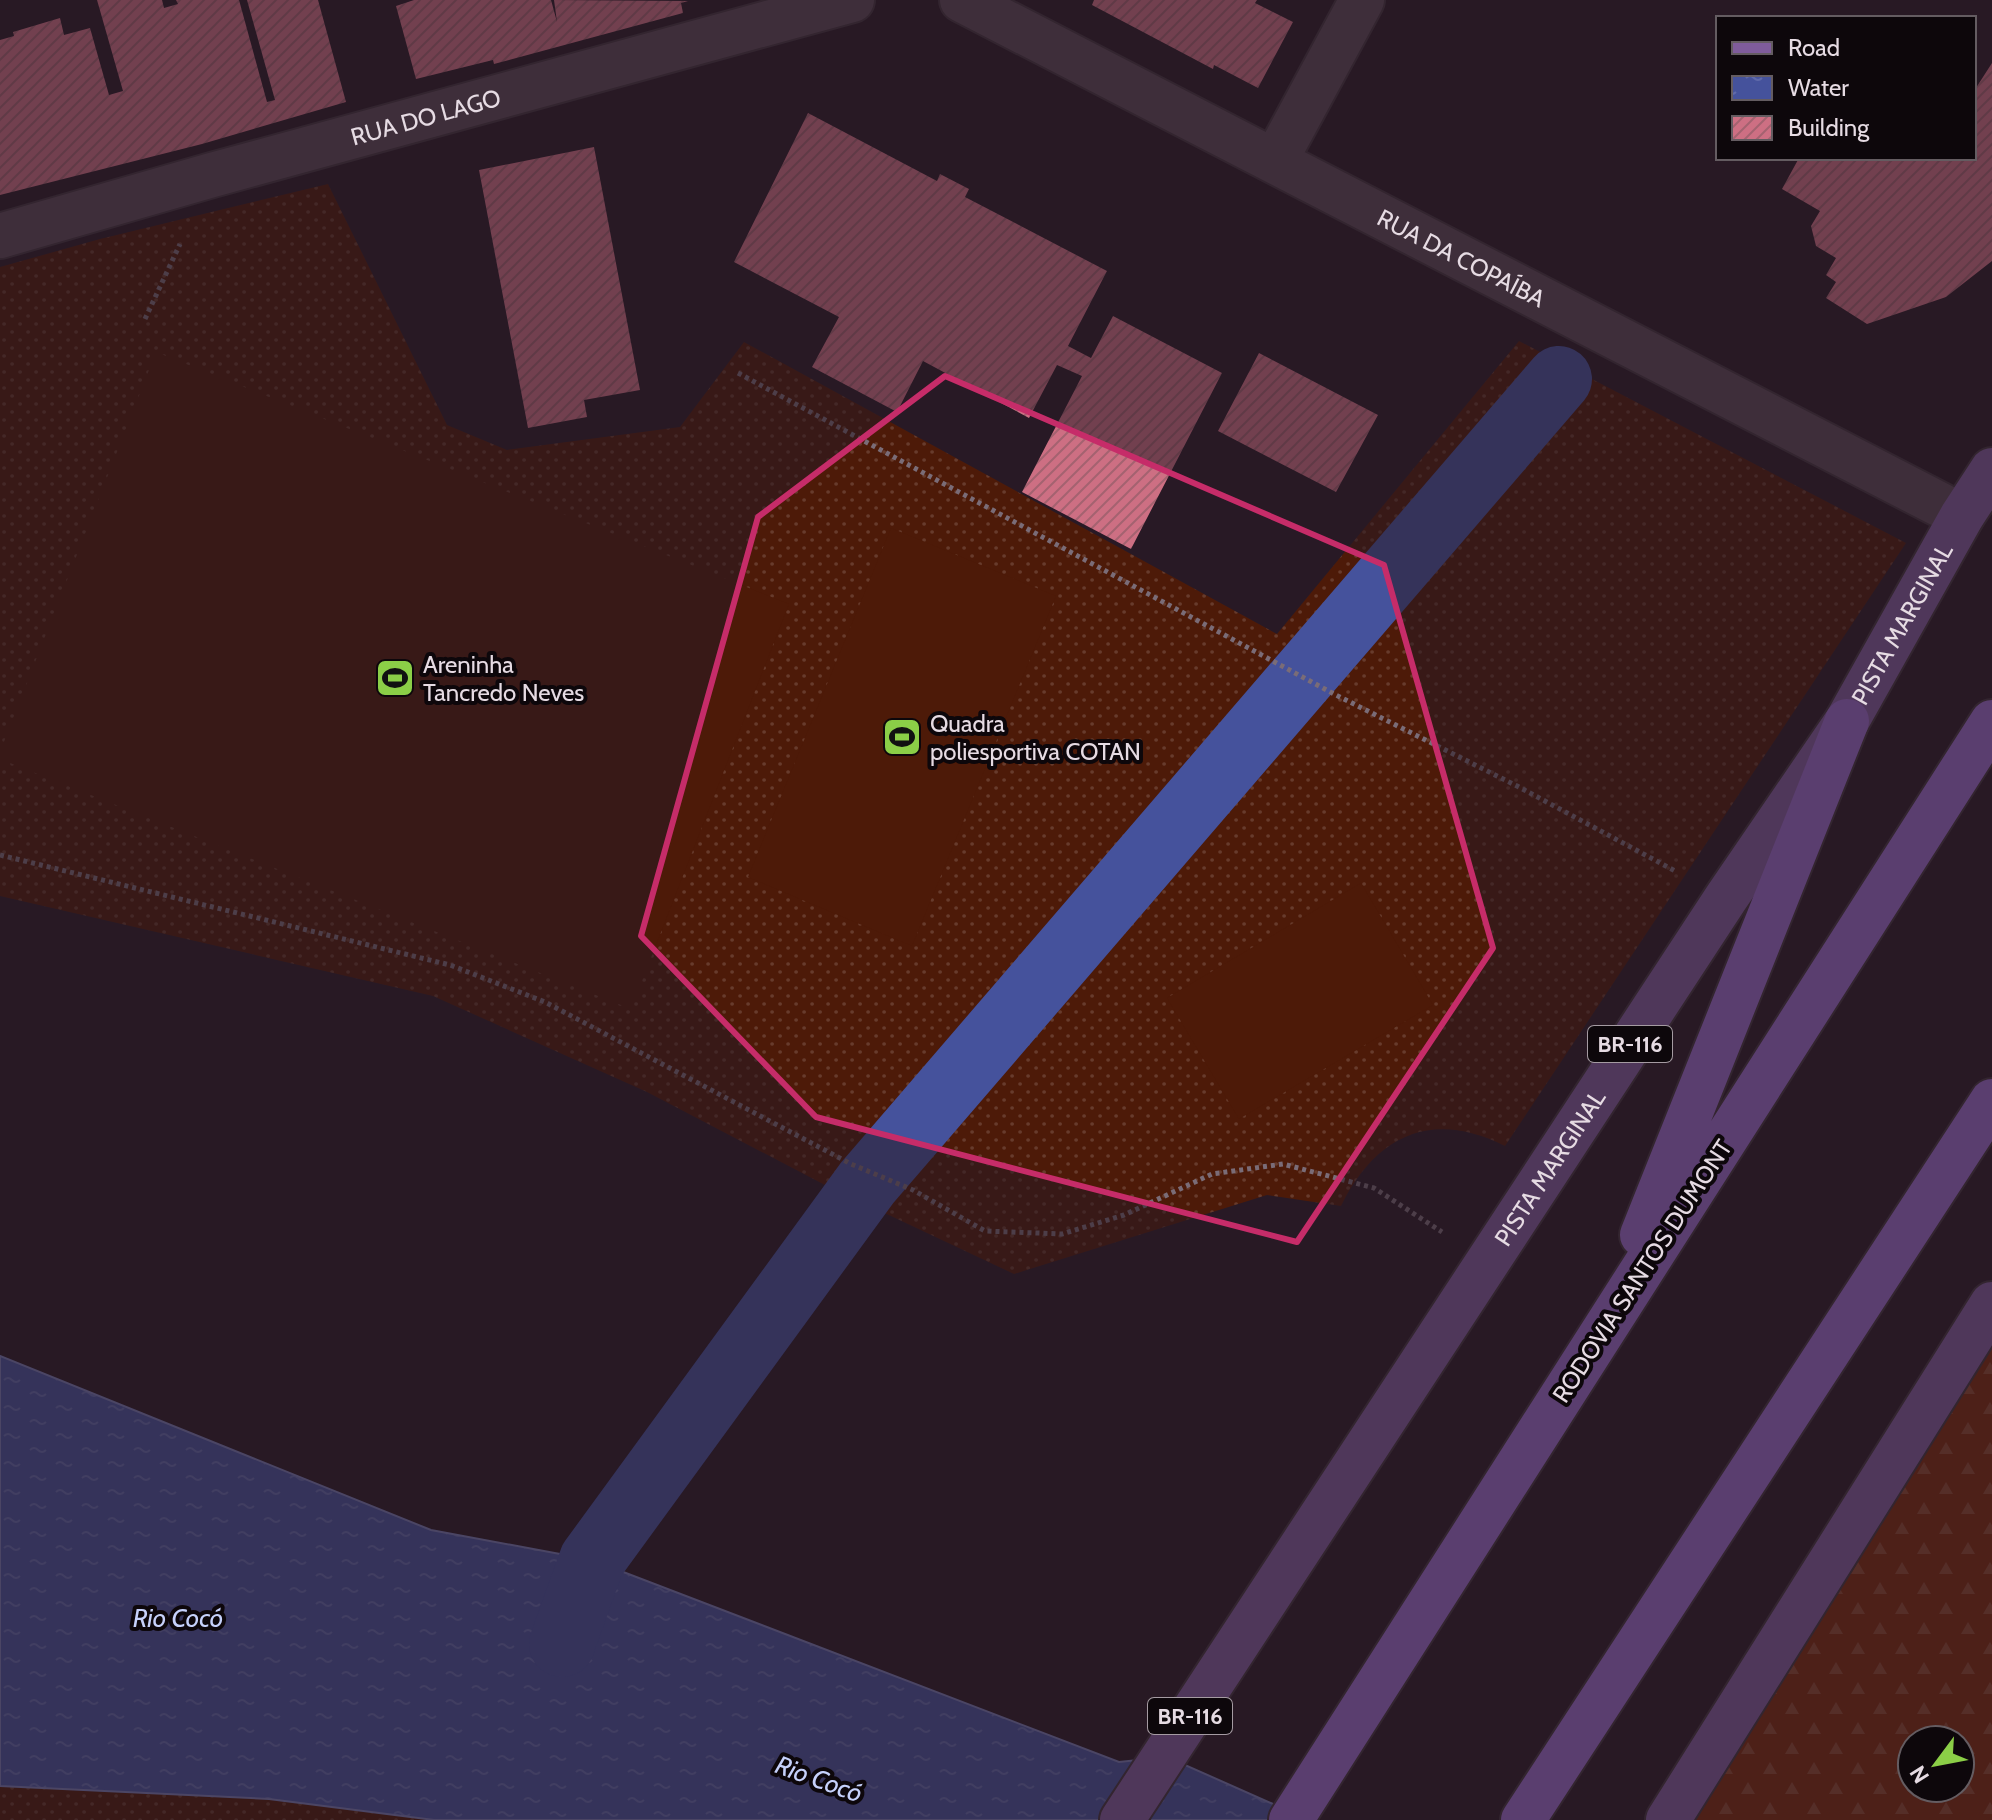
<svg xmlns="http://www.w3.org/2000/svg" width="1992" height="1820" viewBox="0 0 1992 1820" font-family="Cabin,sans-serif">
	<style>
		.grass { fill: url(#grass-dots) }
		.forest { fill: url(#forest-firs); fill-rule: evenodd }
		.pitch { fill: #4d1a08 }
		.water { fill: url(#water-ripples); stroke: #757bb1; stroke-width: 2 }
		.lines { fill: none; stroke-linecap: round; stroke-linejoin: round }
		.canal { stroke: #45529c; stroke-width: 66 }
		.building { fill: url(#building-hatch) }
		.minor-casing { stroke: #40333d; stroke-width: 48 }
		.major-casing { stroke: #40333d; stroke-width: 48 }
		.highway-casing { stroke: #40333d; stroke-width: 48 }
		.path { stroke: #7a6c77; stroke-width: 5; stroke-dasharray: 4 4; stroke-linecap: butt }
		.minor { stroke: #5a4855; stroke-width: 44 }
		.major { stroke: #7f5c9b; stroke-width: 44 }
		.highway { stroke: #986aca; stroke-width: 44 }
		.marked { fill: none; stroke: #c62c69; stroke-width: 6; stroke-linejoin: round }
		.labels { text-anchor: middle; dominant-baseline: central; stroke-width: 8; stroke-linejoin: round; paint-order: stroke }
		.shield { fill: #0d070b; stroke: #a59ba2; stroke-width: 2 }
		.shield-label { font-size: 22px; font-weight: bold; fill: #e6dbe3 }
		.street-label { font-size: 24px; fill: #e6dbe3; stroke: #0d070b }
		.poi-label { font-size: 24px; fill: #e6dbe3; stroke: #0d070b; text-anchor: start }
		.water-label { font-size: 26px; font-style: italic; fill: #c6d1fb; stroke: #0d070b }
	</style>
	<defs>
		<pattern id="grass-dots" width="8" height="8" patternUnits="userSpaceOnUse" patternTransform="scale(2)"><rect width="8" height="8" fill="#4d1a08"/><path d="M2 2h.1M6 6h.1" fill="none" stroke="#673b2c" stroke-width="1.8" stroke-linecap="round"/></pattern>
		<pattern id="forest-firs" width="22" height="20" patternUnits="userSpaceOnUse" patternTransform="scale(2)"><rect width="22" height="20" fill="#7a290b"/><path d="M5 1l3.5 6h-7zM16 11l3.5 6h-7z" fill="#8d472e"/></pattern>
		<pattern id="water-ripples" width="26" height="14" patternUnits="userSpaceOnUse" patternTransform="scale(2)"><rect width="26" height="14" fill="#45529c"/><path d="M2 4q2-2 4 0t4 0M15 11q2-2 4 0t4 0" fill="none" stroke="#606aaa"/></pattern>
		<pattern id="building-hatch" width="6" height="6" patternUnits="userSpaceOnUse" patternTransform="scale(2)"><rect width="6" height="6" fill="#cd6f83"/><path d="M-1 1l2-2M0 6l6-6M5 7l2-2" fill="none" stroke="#a46270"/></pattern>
	</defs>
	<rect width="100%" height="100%" fill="#281925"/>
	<path class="grass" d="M328,184L447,425L507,450L680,427L744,342L1277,634L1519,341L1906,543L1505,1146C1432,1109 1376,1135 1341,1206L1267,1195L1014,1274L823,1184L647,1092L433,996L0,896V267L100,239Z
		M0,1786L269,1799L434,1820H0Z"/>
	<path class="forest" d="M1992,1313V1820H1674ZM1912,1740H1960V1788H1912Z"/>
	<path class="pitch" d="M156,352L789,604L631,1009L0,759V752Z
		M891,528L1056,596L912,946L748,877Z
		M1361,883L1433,1005L1239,1119L1167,998Z"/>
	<path class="water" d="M0,1356L431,1530L592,1560L1119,1762L1167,1757L1309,1820H434L269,1799L0,1786Z"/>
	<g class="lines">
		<path class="canal" d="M562,1644L592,1560L867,1183L1559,379"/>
	</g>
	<path class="building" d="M97,0H162L164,8L178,4L176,0H239L267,102L275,100L247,0H318L346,102L202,144L0,195V40L14,36L13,32L60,18L64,35L90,28L109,95L123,91Z
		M414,0H551L557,22L554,0L688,1L681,3L683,13L494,64L493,60L416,79L396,6Z
		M1094,0H1257L1255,3L1293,22L1258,88L1214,65L1213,69L1092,5Z
		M1992,63V261L1946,297L1867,324L1826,298L1836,282L1826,275L1836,258L1816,246L1811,226L1820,211L1782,189L1799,158H1974V91Z
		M808,113L937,181L940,174L969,189L965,197L1107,271L1068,346L1091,358L1113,316L1222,373L1131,549L1022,492L1082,376L1057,365L1029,418L923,361L897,412L812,367L839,317L734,262Z
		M594,147L640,390L584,400L587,417L528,428L479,170Z
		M1259,353L1378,415L1336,492L1218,431Z"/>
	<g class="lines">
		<defs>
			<g id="minor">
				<path id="s1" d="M962,0L1962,516"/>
				<path d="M1275,161L1362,0"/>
				<path id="s2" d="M0,236L212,175L852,0"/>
			</g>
			<g id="major">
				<path id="s3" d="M1122,1820L1726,898L1847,721L1962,516L1992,470"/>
				<path d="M1668,1820L1992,1304"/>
			</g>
			<path id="highway" d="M1642,1235L1847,721
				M1291,1820L1992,722
				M1523,1820L1992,1101"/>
		</defs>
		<use href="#minor" class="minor-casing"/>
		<use href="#major" class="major-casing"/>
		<use href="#highway" class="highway-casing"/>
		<path class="path" d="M145,319L180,244
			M738,373L1334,694L1517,786L1677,872
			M0,855L450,965L545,1002L851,1164L913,1190L985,1231L1062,1234L1124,1215L1212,1174L1283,1164L1374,1188L1442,1232"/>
		<use href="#minor" class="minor"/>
		<use href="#major" class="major"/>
		<use href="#highway" class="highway"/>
	</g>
	<path d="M0 0H1992V1820H0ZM945,376L1384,565L1493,948L1297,1242L816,1117L641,936L758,517Z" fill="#281925" fill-opacity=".55" fill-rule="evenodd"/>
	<path class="marked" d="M945,376L1384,565L1493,948L1297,1242L816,1117L641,936L758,517Z"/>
	<defs>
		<symbol id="stadium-square" viewBox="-11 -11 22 22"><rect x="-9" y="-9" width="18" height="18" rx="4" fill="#8bce47" stroke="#0d070b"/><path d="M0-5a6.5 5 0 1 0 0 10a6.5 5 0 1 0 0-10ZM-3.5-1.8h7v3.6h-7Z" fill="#111"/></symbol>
	</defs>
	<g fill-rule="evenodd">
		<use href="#stadium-square" x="373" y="656" width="44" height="44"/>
		<use href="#stadium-square" x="880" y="715" width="44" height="44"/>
	</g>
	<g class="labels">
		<g class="shield">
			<rect x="1588" y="1026" width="84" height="36" rx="6"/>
			<rect x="1148" y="1698" width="84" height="36" rx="6"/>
		</g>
		<g class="shield-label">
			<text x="1630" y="1044">BR-116</text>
			<text x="1190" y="1716">BR-116</text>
		</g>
		<g class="street-label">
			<text stroke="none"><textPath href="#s2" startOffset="442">RUA DO LAGO</textPath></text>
			<text stroke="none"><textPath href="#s1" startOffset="562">RUA DA COPAÍBA</textPath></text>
			<text stroke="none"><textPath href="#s3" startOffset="1428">PISTA MARGINAL</textPath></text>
			<text stroke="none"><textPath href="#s3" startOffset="780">PISTA MARGINAL</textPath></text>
			<text transform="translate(1642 1271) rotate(-57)">RODOVIA SANTOS DUMONT</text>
		</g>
		<g class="poi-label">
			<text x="423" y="664">Areninha<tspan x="423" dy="28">Tancredo Neves</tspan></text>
			<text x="930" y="723">Quadra<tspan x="930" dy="28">poliesportiva COTAN</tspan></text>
		</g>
		<g class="water-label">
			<text x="178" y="1618">Rio Cocó</text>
			<text transform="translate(819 1779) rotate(20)">Rio Cocó</text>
		</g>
	</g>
	<rect x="1716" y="16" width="260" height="144" fill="#0d070b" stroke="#645c61" stroke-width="2"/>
	<rect x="1732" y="42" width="40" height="12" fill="#7f5c9b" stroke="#645c61" stroke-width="2"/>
	<text x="1788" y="56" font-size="24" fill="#e6dbe3">Road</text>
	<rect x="1732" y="76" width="40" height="24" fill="url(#water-ripples)" stroke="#645c61" stroke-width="2"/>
	<text x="1788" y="96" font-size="24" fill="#e6dbe3">Water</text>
	<rect x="1732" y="116" width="40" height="24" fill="url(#building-hatch)" stroke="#645c61" stroke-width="2"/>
	<text x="1788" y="136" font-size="24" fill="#e6dbe3">Building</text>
	<g transform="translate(1936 1764) rotate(238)"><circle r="38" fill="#0d070b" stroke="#645c61" stroke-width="2"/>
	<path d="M0-6L14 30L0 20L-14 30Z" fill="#8bce47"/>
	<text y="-12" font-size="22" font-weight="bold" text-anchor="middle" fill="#e6dbe3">N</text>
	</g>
</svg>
